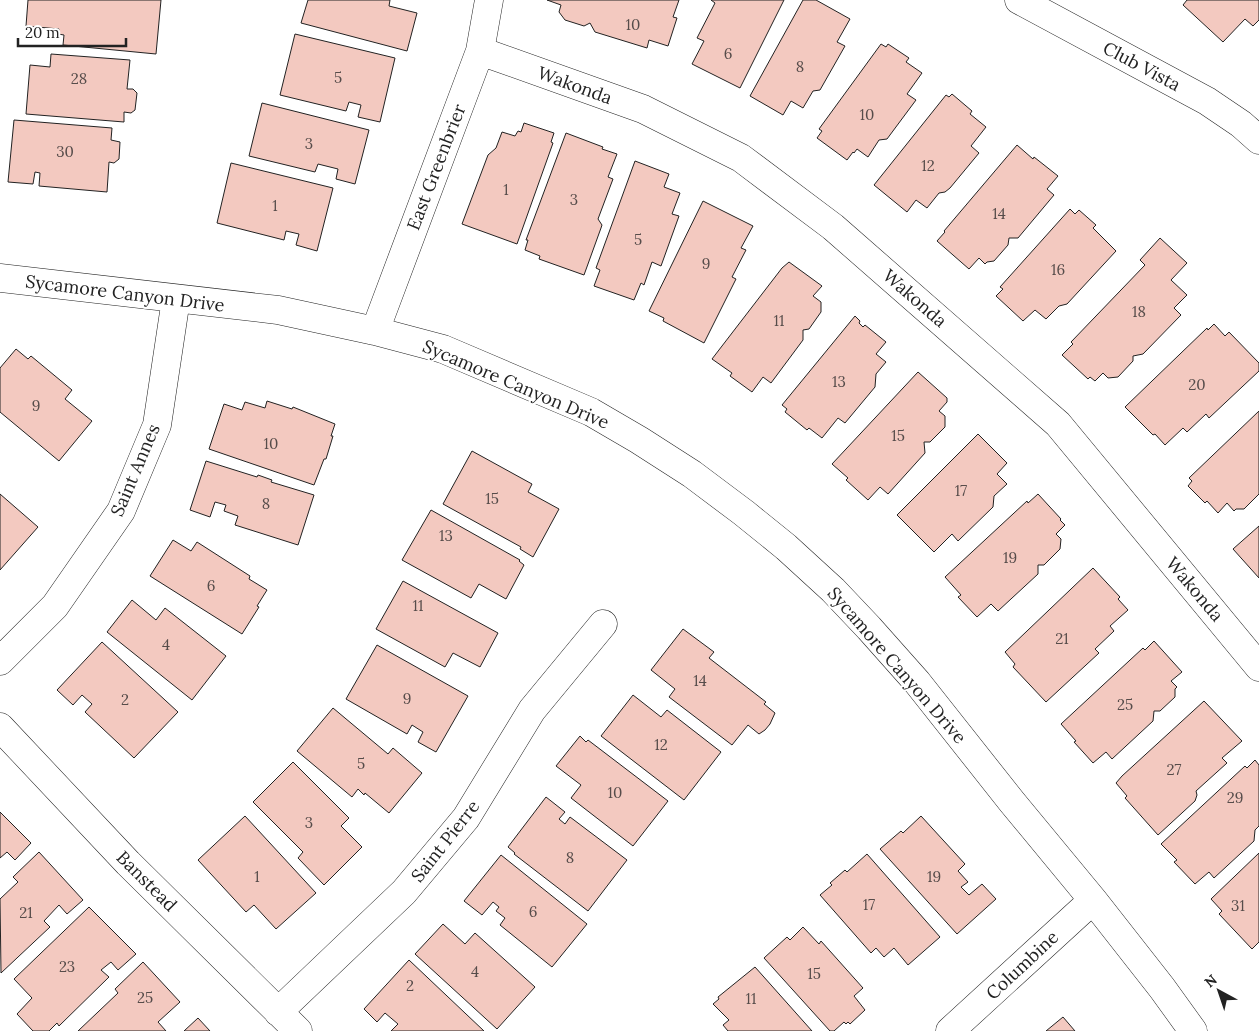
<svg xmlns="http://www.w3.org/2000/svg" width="1259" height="1031" viewBox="0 0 1259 1031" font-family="Lora,serif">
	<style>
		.building { fill: #f3c9c0; stroke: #222 }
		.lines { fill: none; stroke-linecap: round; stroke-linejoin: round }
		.minor-casing { stroke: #222; stroke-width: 29 }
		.minor { stroke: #fff; stroke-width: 28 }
		.labels { text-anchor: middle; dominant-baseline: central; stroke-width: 4; stroke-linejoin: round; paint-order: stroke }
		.number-label { font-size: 15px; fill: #564c4a }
		.street-label { font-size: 18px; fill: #222; stroke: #fff }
	</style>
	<rect width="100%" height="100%" fill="#fff"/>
	<path class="building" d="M28,0H161L156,54L63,45L64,35L58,34L59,29L26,26Z
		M308,0H390L389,6L417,13L407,51L301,23Z
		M547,0H679L673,17L677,18L668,46L649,40L647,48L595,32L590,23L584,26L565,20L559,12L561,5Z
		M711,0H784L740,88L692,64L704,41L697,38L715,3Z
		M803,0H816L850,19L837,42L845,46L820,90L813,91L803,108L791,101L783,115L750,96Z
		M1187,0H1259V20L1253,26L1245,19L1223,42L1183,5Z
		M295,34L395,58L380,122L358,117L361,105L349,102L346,111L280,95Z
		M881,44L886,47L888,44L909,58L906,62L922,73L907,94L916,100L887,139L879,140L868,157L857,149L854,153L853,152L847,160L817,138L822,131L819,129Z
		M51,54L130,60L127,89H133L137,93L135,110L131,113L124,112V122L26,114L30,65L50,67Z
		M952,94L972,111L970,114L986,127L971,146L979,153L950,188L945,192L939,193L927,208L916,200L907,212L874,185L946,95L949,97Z
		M262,103L369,130L355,184L336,179L338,169L318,164L315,172L249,156Z
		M14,120L112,128L111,140L120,142L119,159L114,163L109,162L107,192L39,186L40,173L35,172L33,184L8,182Z
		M524,123L554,133L551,142L553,143L517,244L462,224L488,155L496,148L502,132L515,136L518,131L521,132Z
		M566,133L603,147L602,149L617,154L608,177L613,179L598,219L602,225L601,228L584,275L539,259L540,256L525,250L528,240H526Z
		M1017,145L1033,159L1034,157L1058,176L1047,189L1054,195L1018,238H1009L1008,245L994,261L987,262L985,264L979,258L969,269L937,241L945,232L944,231Z
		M635,161L669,174L664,187L680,193L672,214L679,216L661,266L652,262L644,285L641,283L634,300L594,286L600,270L596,268Z
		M231,163L333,188L317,251L296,245L299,234L286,231L284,240L217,223Z
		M703,201L753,226L741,248L746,250L732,277L736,279L704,343L663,321L664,318L649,311Z
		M1070,209L1075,214L1079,210L1096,225L1093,228L1116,251L1067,304L1059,306L1046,319L1035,310L1023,321L996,296L1003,289L1000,287Z
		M1160,238L1187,263L1171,280L1187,295L1174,308L1181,315L1143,354L1133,356V361L1118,377L1108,378L1103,373L1095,381L1090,377L1088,379L1062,355L1073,344L1071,342L1145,265L1140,260Z
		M789,262L822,286L813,296L821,302V312L809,329L803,330V340L771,383L763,377L752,392L730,376L732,373L712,359L782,268Z
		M855,316L860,321L859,323L863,327L865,325L886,342L876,354L886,362L876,374L875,387L845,423L838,418L822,438L809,428L807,430L785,412L787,409L782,405Z
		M1214,324L1225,336L1229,332L1259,363V371L1209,418L1206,414L1187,432L1183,428L1165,445L1155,434L1153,435L1125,407L1207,328L1208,330Z
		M16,349L28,359L31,356L72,390L65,399L92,421L59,461L0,412V368Z
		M918,372L947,398V402L939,411L945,416V427L930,442H924L925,453L888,494L880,487L868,500L846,480L848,478L832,464Z
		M267,401L292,409L293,407L335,424L331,436H333L326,459H324L314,485L209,449L224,404L242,410L245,402L265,408Z
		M1259,411V494L1244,509H1236L1234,511L1227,503L1218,513L1207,501L1205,503L1188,486L1192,481L1189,478Z
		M978,434L1007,463L997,474L1007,484L994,496L993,507L958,541L952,534L934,552L897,515Z
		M472,451L532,484L528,492L559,509L533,557L520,549L521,547L443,504Z
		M206,461L257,477L258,475L272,480L271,482L314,495L298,545L235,525L238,516L224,511L226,505L215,502L210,517L190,510Z
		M0,494L38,527L0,570Z
		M1038,494L1061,519L1060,520L1065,525L1056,534L1061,539L1060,549L1044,565H1038V574L998,611L991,604L977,617L958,597L961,595L945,577L1027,501L1028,503Z
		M431,510L520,560L519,561L524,565L506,599L479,584L471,598L402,560Z
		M1259,526V578L1233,549Z
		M173,540L191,551L197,542L250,576L249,579L267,590L257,606L259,607L242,634L150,576Z
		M1093,568L1120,597L1118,599L1128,610L1110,626L1114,631L1095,649L1099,653L1046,702L1013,667L1015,664L1005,652Z
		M403,581L498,633L480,667L453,653L445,667L376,629Z
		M132,600L156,620L165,608L226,656L192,700L107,632Z
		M683,629L714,652L709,658L766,702L764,704L775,713L770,724L765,730L759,734L748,725L732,745L669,697L675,689L651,670Z
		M1154,641L1182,672L1171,681L1177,687L1175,689V697L1160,711H1154L1153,721L1112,759L1106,752L1093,763L1074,742L1076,741L1061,724L1143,648L1145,650Z
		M102,642L178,712L134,758L85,712L92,704L82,695L73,705L57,690Z
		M377,645L468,696L436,752L418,742L423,732L412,725L407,734L346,699Z
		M633,695L661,717L667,710L721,752L684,800L601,736Z
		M1204,701L1242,741L1222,758L1227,763L1196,791L1197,795L1195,801L1158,835L1125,798L1127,796L1116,783L1122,776Z
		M333,708L388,754L393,748L422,773L389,813L365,793L364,795L358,789L352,797L297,751Z
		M580,736L586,742L588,740L668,801L633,846L571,798L581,785L556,766Z
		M1255,760L1259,765V826L1255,830L1254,841L1214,878L1209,872L1195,884L1174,862L1177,860L1161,844L1245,766L1247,768Z
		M293,762L349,818L341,826L362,847L324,885L298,858L303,852L253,802Z
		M546,797L565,812L559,819L565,824L570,817L627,860L588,911L514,854L515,853L508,847Z
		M0,812L31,843L15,860L7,852L0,858Z
		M245,816L316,893L276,929L254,905L246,912L198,860Z
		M921,816L965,864L958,871L968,882L961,887L969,895L982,884L996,899L957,934L880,849L901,831L903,833Z
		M39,852L83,900L67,914L59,905L44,921L50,927L1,973L0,899L18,882L13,877Z
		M1259,853V942L1252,949L1219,914L1222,911L1211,899Z
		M867,854L940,937L908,965L894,948L884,957L876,948L871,953L820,895L832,885L830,883L845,870L847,872Z
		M501,855L587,924L552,967L500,925L505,918L496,911L499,907L493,902L482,915L464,901Z
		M89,907L136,954L118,970L111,962L101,970L109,977L59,1026L57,1023L49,1031H33L17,1014L32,998L14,979Z
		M443,924L465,944L475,933L535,987L497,1029L415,954Z
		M803,927L819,944L821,941L863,988L854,996L865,1010L850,1024L848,1022L846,1024L844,1022L834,1031H830L764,958L787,937L790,940Z
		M409,960L484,1031H391L398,1024L385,1013L377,1022L364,1009Z
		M143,962L180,1002L158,1022L166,1031H78L118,993L115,989Z
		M755,967L812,1031H728L723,1025L729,1020L713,1004L719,999L718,997Z
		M1063,1017L1075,1031H1046Z
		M198,1018L210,1031H184Z"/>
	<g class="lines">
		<defs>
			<path id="minor" d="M1019,0L1207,101L1241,124L1259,140
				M480,51L643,109L741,158L833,227L1058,424L1259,667
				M0,278L278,310L375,331L443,349L591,412L639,440L692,474L744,513L786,547L833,590L869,628L917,682L1012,802L1093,900L1162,988L1193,1031
				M375,331L480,51L489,0
				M0,661L55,606L121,511L157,425L176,299
				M0,727L128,863L298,1031
				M278,1012L404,892L466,818L532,710L603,624
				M950,1031L1093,900"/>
		</defs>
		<use href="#minor" class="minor-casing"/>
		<use href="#minor" class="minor"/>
	</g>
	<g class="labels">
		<g class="number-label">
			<text x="633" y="24">10</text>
			<text x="728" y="53">6</text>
			<text x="800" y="66">8</text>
			<text x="338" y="77">5</text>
			<text x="79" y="78">28</text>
			<text x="867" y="114">10</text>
			<text x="309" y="143">3</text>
			<text x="65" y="151">30</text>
			<text x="928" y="165">12</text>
			<text x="506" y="189">1</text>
			<text x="574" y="199">3</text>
			<text x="275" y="205">1</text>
			<text x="999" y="213">14</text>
			<text x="638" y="239">5</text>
			<text x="706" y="263">9</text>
			<text x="1058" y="269">16</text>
			<text x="1139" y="311">18</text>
			<text x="779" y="320">11</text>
			<text x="839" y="381">13</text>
			<text x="1197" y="384">20</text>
			<text x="36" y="405">9</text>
			<text x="898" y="435">15</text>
			<text x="271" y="443">10</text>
			<text x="961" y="490">17</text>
			<text x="492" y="498">15</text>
			<text x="266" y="503">8</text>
			<text x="446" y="535">13</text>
			<text x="1010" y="557">19</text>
			<text x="211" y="585">6</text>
			<text x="418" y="605">11</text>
			<text x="1062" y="638">21</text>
			<text x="166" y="644">4</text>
			<text x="700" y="680">14</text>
			<text x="407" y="698">9</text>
			<text x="125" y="699">2</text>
			<text x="1125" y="704">25</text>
			<text x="661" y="744">12</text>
			<text x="361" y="763">5</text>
			<text x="1174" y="769">27</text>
			<text x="615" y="792">10</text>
			<text x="1235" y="797">29</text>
			<text x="309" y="822">3</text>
			<text x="570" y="857">8</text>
			<text x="257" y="876">1</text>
			<text x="934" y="876">19</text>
			<text x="869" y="904">17</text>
			<text x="1238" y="905">31</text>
			<text x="533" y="911">6</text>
			<text x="26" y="912">21</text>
			<text x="67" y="966">23</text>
			<text x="475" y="971">4</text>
			<text x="814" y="973">15</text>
			<text x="410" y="985">2</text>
			<text x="145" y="997">25</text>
			<text x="751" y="998">11</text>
		</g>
		<g class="street-label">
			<text transform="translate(1142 66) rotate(28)">Club Vista</text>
			<text transform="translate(575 85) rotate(20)">Wakonda</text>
			<text transform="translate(436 167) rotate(-69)">East Greenbrier</text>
			<text transform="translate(125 293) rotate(7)">Sycamore Canyon Drive</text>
			<text transform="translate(915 298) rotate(41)">Wakonda</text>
			<text transform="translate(516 384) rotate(23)">Sycamore Canyon Drive</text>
			<text transform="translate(135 470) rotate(-67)">Saint Annes</text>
			<text transform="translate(1195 589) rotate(50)">Wakonda</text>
			<text transform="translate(897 665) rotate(49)">Sycamore Canyon Drive</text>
			<text transform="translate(445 841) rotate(-52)">Saint Pierre</text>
			<text transform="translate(147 881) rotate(45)">Banstead</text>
			<text transform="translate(1022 965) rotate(-43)">Columbine</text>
		</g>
	</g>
	<g transform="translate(1219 991) rotate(320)" stroke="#ffffff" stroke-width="4" paint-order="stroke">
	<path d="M0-4L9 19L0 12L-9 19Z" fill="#222222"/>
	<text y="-8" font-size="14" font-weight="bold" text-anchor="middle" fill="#222222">N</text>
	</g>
	<path d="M18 38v8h108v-8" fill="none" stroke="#222222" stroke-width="2.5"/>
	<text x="25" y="38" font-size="15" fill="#222222" stroke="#ffffff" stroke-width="4" paint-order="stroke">20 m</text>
</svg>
